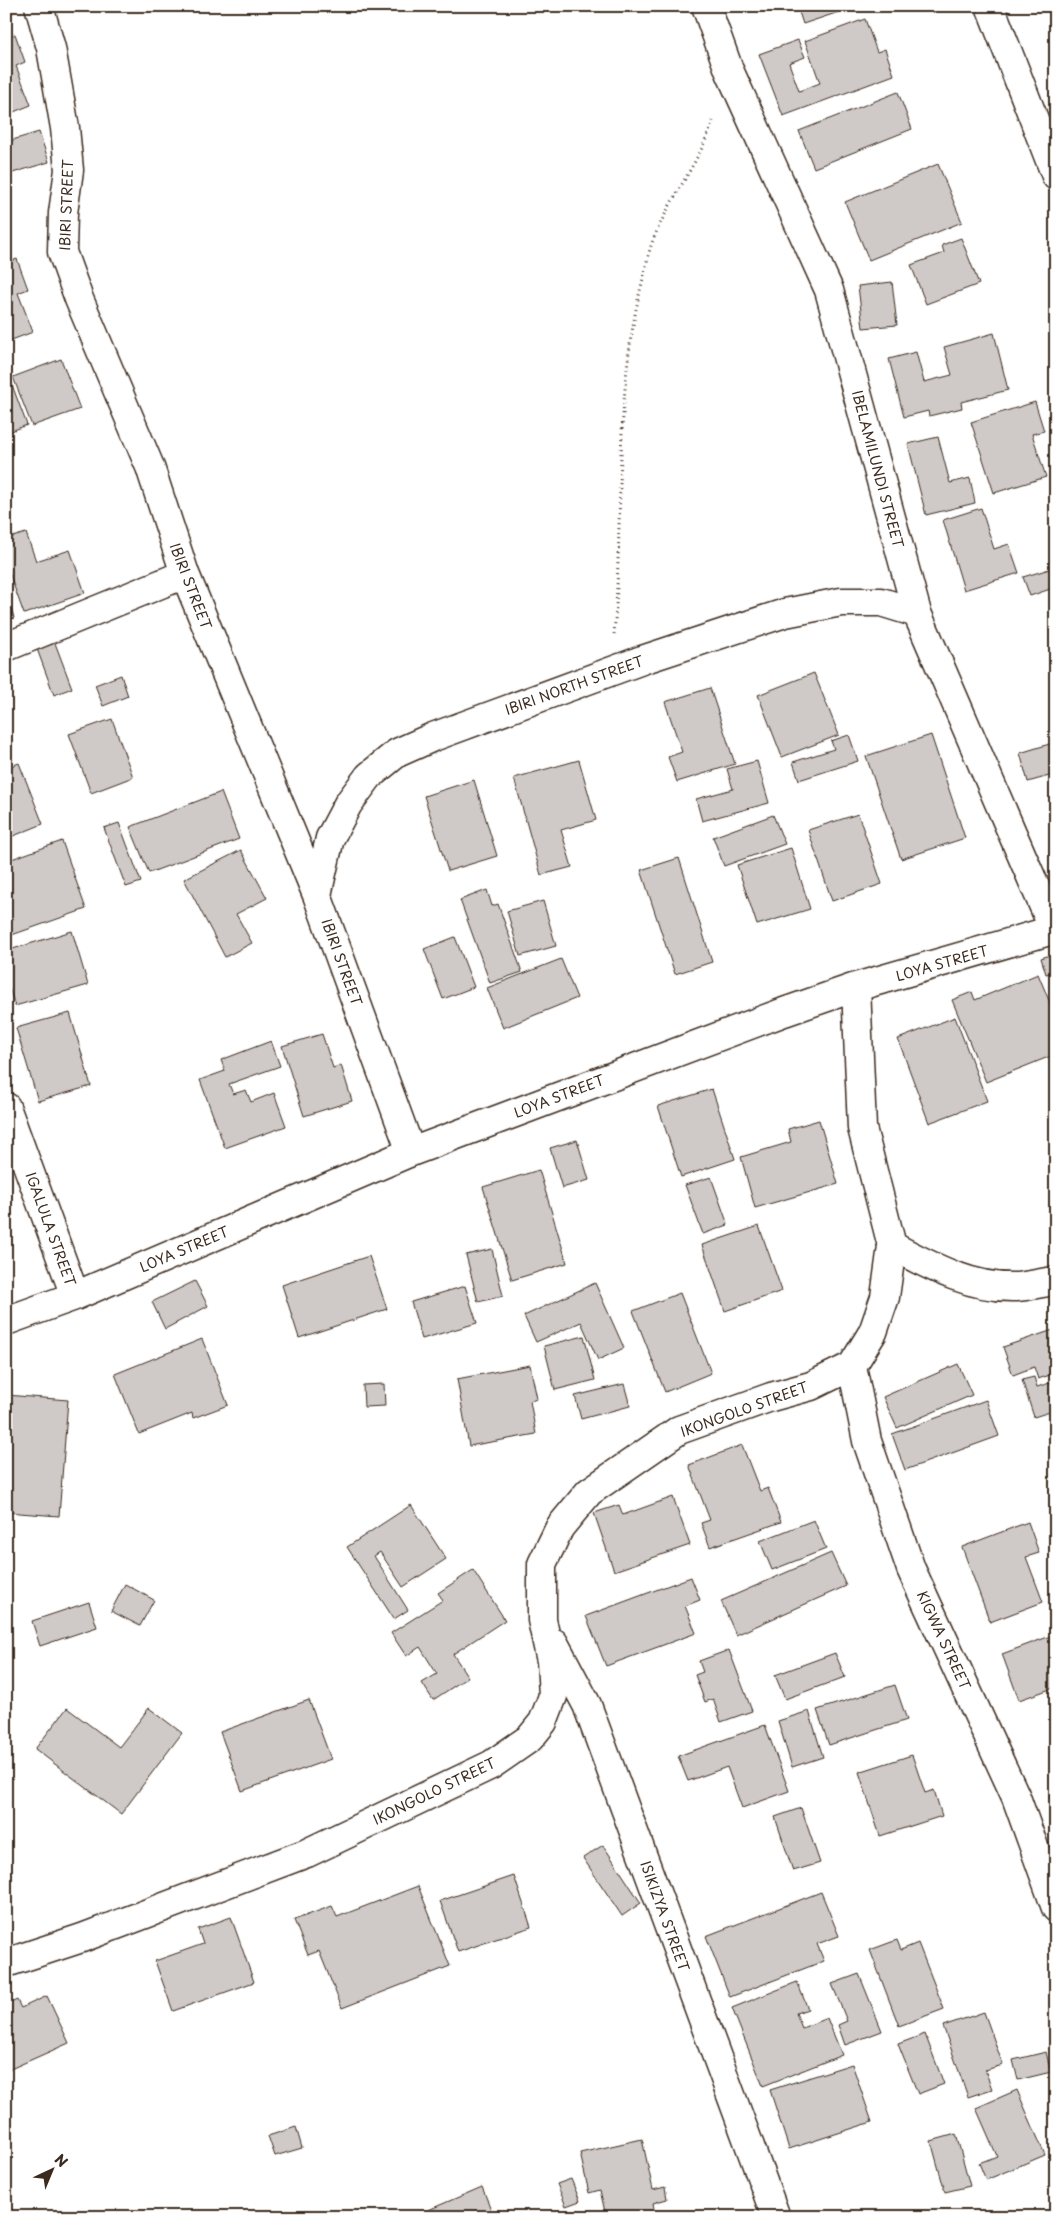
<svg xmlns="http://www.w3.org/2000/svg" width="1062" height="2223" viewBox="0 0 1062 2223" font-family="'Playpen Sans',sans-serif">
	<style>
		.building { fill: #cfcac7; stroke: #3b2a1e }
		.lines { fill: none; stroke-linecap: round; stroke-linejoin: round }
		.street-casing { stroke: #3b2a1e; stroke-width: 31 }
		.secondary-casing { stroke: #3b2a1e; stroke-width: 31 }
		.path { stroke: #3b2a1e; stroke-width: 3; stroke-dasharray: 1 4; stroke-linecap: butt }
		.street { stroke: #fff; stroke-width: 28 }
		.secondary { stroke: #fff; stroke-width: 28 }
		.labels { text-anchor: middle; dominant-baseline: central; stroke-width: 4.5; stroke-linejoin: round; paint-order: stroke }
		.street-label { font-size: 14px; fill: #3b2a1e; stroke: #fff }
	</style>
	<rect width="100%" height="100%" fill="#fff"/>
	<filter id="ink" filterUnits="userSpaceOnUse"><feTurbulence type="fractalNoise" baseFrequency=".02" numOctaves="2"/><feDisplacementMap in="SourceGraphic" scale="10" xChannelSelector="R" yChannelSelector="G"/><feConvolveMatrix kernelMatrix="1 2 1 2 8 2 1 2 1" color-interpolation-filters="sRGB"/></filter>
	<g filter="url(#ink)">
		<path class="building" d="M797,6H850L851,8L803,24Z
			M865,19L877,52L885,49L894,75L783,116L759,54L798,40L805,57L789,63L799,91L820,83L805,41Z
			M15,34L25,62L16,66L31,105L6,115V38Z
			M898,92L912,129L814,168L799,131Z
			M39,132L49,162L6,175V142Z
			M938,164L962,222L869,260L845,202Z
			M961,238L979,284L926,304L911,265L944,253L942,245Z
			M17,259L28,289L18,293L33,332L6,342V263Z
			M892,282L897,325L863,328L858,286Z
			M994,333L1008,390L961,402L962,408L929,416L928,411L904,417L889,359L916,352L924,382L952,375L944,347Z
			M61,359L80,409L32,426L13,377Z
			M6,369L27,425L6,433Z
			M1035,402L1044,431L1032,434L1046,477L994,493L971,422Z
			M938,437L950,483L970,478L975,503L926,515L908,444Z
			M981,508L994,549L1009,544L1019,573L964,590L943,520Z
			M26,533L36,561L70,550L85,593L24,614L6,564V539Z
			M1056,567V587L1030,596L1023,577Z
			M6,590L14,618L6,620Z
			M55,643L72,688L54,695L37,649Z
			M814,673L839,735L782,757L758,695Z
			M121,675L128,696L103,706L95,685Z
			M710,688L735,764L677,782L668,757L682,752L665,702Z
			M112,719L133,777L91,793L69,734Z
			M849,735L858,761L799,780L793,762L834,749L831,741Z
			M931,735L965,838L901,859L866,756Z
			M1056,742V774L1028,782L1020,753Z
			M579,760L596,820L561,830L572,867L541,875L514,778Z
			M757,761L769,803L702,821L696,799L733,789L727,769Z
			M19,763L43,824L6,839V768Z
			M474,780L497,856L448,871L424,796Z
			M221,792L239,839L149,873L130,827Z
			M858,814L882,884L832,901L808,830Z
			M773,815L785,844L724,866L713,837Z
			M119,823L141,882L126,887L104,828Z
			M62,841L86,909L6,937V861Z
			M791,848L810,909L757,925L737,865Z
			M241,850L267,898L236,914L252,943L225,957L184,879Z
			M679,858L712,962L675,974L641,870Z
			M487,890L492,906L498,904L522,972L490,983L460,900Z
			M543,901L556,946L520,956L507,911Z
			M72,931L88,985L15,1006L6,979V951Z
			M455,937L474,987L443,999L424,949Z
			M1056,953V972L1046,974L1041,958Z
			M561,959L577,998L503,1028L487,988Z
			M1038,974L1056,1017V1054L986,1082L952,1000L972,992L975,1000Z
			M70,1013L91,1086L38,1101L16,1028Z
			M955,1017L987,1101L929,1123L898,1039Z
			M322,1034L333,1068L341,1065L352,1101L304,1116L282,1046Z
			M271,1041L280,1066L229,1084L233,1094L246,1090L251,1102L274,1093L286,1126L225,1148L200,1080L225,1071L221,1060Z
			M712,1089L735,1159L681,1177L658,1106Z
			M819,1120L838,1184L755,1208L741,1157L791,1142L788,1129Z
			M577,1140L589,1180L562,1188L550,1148Z
			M539,1170L567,1263L512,1280L483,1187Z
			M711,1177L728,1225L703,1234L685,1185Z
			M759,1226L782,1291L725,1311L702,1245Z
			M492,1249L503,1296L478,1302L466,1255Z
			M369,1256L387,1309L299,1338L282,1285Z
			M195,1281L208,1306L165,1329L152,1302Z
			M595,1283L624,1348L598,1360L581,1322L536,1342L524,1316Z
			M465,1286L477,1323L422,1339L411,1302Z
			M680,1293L711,1373L665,1392L633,1311Z
			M1056,1329V1373L1038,1379L1034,1367L1013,1375L1003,1347Z
			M584,1336L595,1380L555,1390L544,1346Z
			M202,1339L228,1405L193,1418L192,1413L139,1434L115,1374Z
			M958,1364L972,1395L897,1428L883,1397Z
			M530,1365L537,1399L530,1401L536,1434L469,1446L457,1379Z
			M1034,1377L1037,1387L1056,1381V1410L1034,1417L1022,1380Z
			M384,1384L385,1406L364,1407L363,1385Z
			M624,1384L630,1406L581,1419L575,1396Z
			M6,1395L68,1400L59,1516L6,1512Z
			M986,1400L999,1436L905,1470L892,1434Z
			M742,1445L760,1491L768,1488L781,1522L710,1547L701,1523L710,1520L689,1465Z
			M673,1497L690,1545L614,1571L594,1513L619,1505L623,1515Z
			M411,1505L446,1559L403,1587L380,1552L374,1556L408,1610L394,1619L347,1547Z
			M814,1520L826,1549L772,1570L760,1541Z
			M1028,1522L1039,1553L1026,1557L1043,1602L990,1622L962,1547Z
			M831,1553L846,1586L736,1635L721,1601Z
			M473,1570L505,1620L453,1654L468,1677L433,1700L422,1683L437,1674L420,1647L406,1656L391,1633L443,1600L438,1593Z
			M691,1577L700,1600L685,1606L696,1633L606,1666L586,1616Z
			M125,1584L154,1600L140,1626L111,1611Z
			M89,1602L97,1627L40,1646L32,1621Z
			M1056,1634V1687L1019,1700L1002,1654Z
			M729,1650L752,1711L721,1722L713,1699L705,1702L695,1675L703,1672L699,1661Z
			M835,1653L845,1677L785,1699L775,1675Z
			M895,1685L907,1720L829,1745L817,1710Z
			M309,1700L331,1759L242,1791L220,1732Z
			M67,1708L119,1747L149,1708L182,1733L121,1814L35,1749Z
			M809,1711L823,1757L792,1767L778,1721Z
			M765,1725L789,1791L742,1808L727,1767L688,1781L678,1756Z
			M912,1755L925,1793L934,1790L942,1816L880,1836L859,1772Z
			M1056,1794V1816L1049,1796Z
			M801,1808L820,1863L793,1871L775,1817Z
			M603,1845L641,1903L622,1916L583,1858Z
			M514,1876L531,1927L458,1952L440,1901Z
			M418,1886L450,1966L342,2008L319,1951L308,1955L294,1920L332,1906L337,1917Z
			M821,1892L839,1936L817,1944L824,1961L730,1997L706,1936Z
			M231,1917L254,1982L173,2011L155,1961L203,1944L198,1929Z
			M897,1940L901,1950L918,1943L944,2009L899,2026L870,1950Z
			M859,1974L882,2031L845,2045L838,2025L847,2021L832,1984Z
			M797,1982L808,2009L796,2013L802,2028L827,2018L842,2055L763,2086L732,2008Z
			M47,1996L69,2043L6,2071V2005L17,2000L21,2008Z
			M984,2012L1003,2065L985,2070L992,2089L968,2097L943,2026Z
			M925,2034L944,2084L918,2094L898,2044Z
			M1046,2052L1051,2072L1018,2080L1013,2060Z
			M852,2064L872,2122L789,2149L770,2090Z
			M1017,2090L1045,2155L986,2180L979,2163L997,2156L976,2108Z
			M296,2127L302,2148L275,2156L268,2136Z
			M956,2134L970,2186L945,2192L931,2141Z
			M642,2139L653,2190L665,2187L667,2199L653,2203L655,2215L666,2212L667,2217H602L601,2213L605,2212L600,2190L589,2193L580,2153Z
			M571,2179L580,2201L566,2206L557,2184Z
			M482,2187L494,2217H428L426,2211Z"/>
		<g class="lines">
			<defs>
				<path id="street" d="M39,6L51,48L65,128L69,170L63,213L62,252L79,299L150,467L185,574L317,895L411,1152
					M706,6L729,70L829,290L917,613L1054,930
					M6,647L185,574
					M317,895L330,838L348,804L369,776L397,753L433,737L642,660L785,613L841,602H881L917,613
					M6,1107L75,1296
					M892,1246C930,1266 972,1289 1017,1287C1030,1286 1043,1282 1056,1281
					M6,1321L75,1296L411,1152L784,1012L856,987L1056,929
					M852,1366L867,1441L911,1569L1016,1797L1056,1908
					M554,1643L587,1705L776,2217
					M6,1963L82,1938L307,1853L491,1765L530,1738L543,1722L553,1696L551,1661L542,1620V1564L560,1527L589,1492L679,1430L771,1397L811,1386L852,1366L873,1332L885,1297L892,1246L862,1128L856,987"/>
				<path id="secondary" d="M990,6L1056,176"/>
			</defs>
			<use href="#street" class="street-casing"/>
			<use href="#secondary" class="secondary-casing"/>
			<path class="path" d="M614,634C624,516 613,395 643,279C646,267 648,254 652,243C668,200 699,164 713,121"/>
			<use href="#street" class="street"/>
			<use href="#secondary" class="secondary"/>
		</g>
	</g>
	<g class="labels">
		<g class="street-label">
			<text transform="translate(66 205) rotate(-88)">IBIRI STREET</text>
			<text transform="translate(878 469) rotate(75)">IBELAMILUNDI STREET</text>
			<text transform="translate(191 586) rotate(69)">IBIRI STREET</text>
			<text transform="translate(574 685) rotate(-20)">IBIRI NORTH STREET</text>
			<text transform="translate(342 962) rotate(70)">IBIRI STREET</text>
			<text transform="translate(942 963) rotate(-16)">LOYA STREET</text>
			<text transform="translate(559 1096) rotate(-21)">LOYA STREET</text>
			<text transform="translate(51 1229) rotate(70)">IGALULA STREET</text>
			<text transform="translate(184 1249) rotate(-23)">LOYA STREET</text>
			<text transform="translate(744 1409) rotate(-20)">IKONGOLO STREET</text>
			<text transform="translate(944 1640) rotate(65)">KIGWA STREET</text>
			<text transform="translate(434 1791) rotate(-26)">IKONGOLO STREET</text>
			<text transform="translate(665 1916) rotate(70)">ISIKIZYA STREET</text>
		</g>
	</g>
	<rect width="1062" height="2223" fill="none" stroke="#fff" stroke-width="25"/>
	<rect x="12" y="12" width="1037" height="2198" fill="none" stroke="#3b2a1e" stroke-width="2" filter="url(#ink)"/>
	<g transform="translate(52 2170) rotate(44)" stroke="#ffffff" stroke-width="4" paint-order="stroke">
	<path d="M0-4L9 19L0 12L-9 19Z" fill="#3b2a1e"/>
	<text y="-8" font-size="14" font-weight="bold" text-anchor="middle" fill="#3b2a1e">N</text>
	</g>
</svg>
